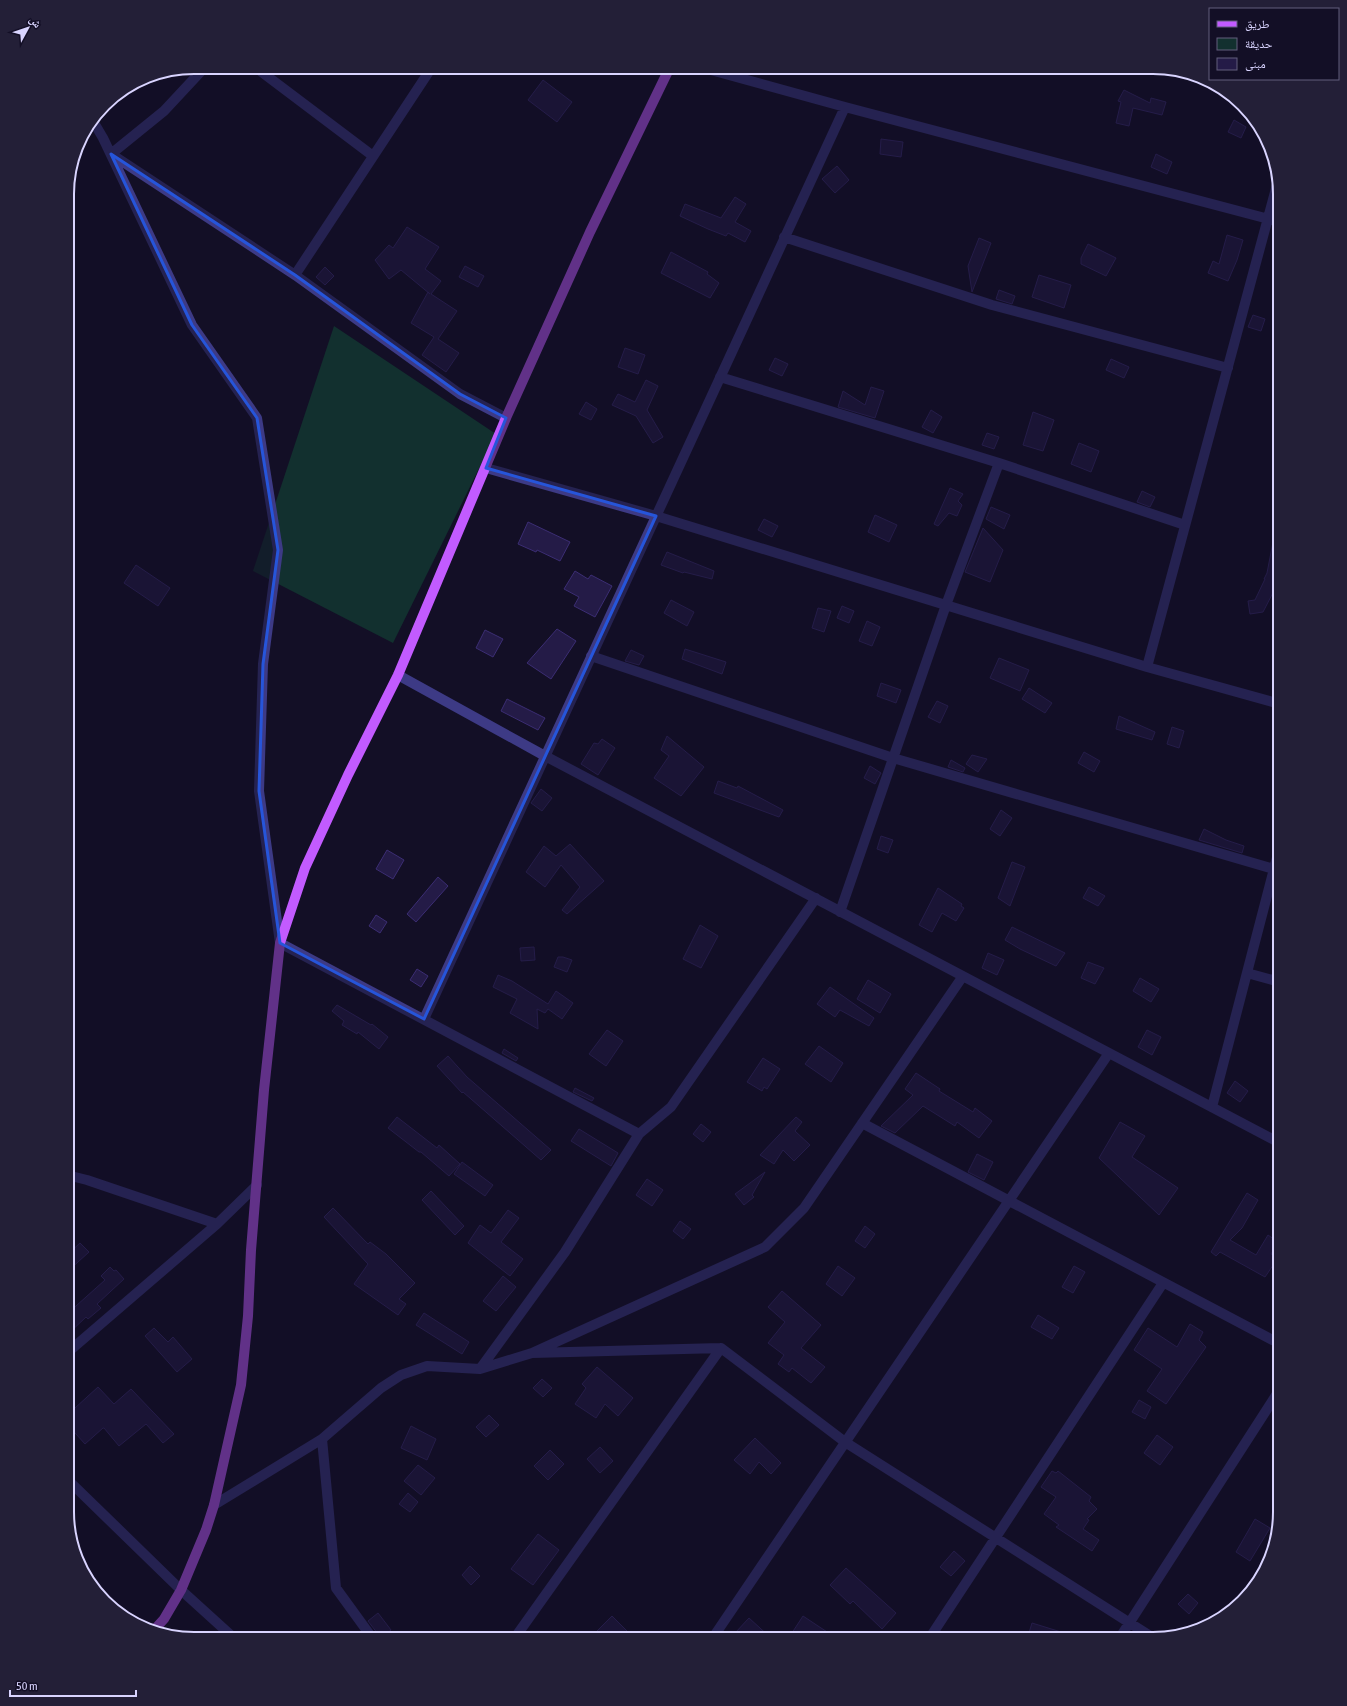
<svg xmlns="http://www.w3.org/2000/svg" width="1347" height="1706" viewBox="0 0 1347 1706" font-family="'Asap Condensed','Noto Naskh Arabic',sans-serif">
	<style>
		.green { fill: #12302f }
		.building { fill: #241b47; stroke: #3b2d73 }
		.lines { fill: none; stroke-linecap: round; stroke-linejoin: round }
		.minor { stroke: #3d3a85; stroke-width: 10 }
		.major { stroke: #c25bff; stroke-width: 10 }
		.marked { fill: none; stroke: #2655da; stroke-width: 3; stroke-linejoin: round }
		.rim { fill: none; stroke: #d9d4ff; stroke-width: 2 }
	</style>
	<rect width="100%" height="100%" fill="#130f26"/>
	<path class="green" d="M334,326L496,434L393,643L253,571Z"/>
	<path class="building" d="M543,80L572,102L557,122L528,100Z
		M1124,90L1150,103L1151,98L1166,102L1162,115L1133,108L1129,126L1116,123L1121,102L1118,101Z
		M1234,120L1246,127L1241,138L1228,132Z
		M881,139L903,142L901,157L880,154Z
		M1156,154L1172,162L1167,174L1151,167Z
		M837,166L849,180L835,193L822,179Z
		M735,197L746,204L735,222L751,231L745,242L728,233L726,236L708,229L680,216L685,204L721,218Z
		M407,227L439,247L425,269L441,281L431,294L457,311L438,339L459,353L446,372L422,355L434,337L411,323L428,292L430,294L401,270L389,279L375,260L389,245L393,248Z
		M1227,235L1243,240L1237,260L1228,281L1208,273L1213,261L1219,264Z
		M979,238L991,243L972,292L968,266Z
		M1088,244L1116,258L1106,276L1081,264V258Z
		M671,252L708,272L707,274L719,283L710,298L661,273Z
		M465,266L484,276L478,287L459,277Z
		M325,267L334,276L325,285L316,277Z
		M1039,275L1071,285L1064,308L1032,297Z
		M999,290L1015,296L1012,304L996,299Z
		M1253,315L1265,319L1261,331L1248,327Z
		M625,348L645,355L638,374L618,367Z
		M775,358L788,364L782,376L769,370Z
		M1111,359L1129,367L1124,378L1106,370Z
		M646,380L658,386L647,410L663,437L653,443L636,416L612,405L618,394L635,402Z
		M871,387L884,391L875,418L838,407L843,391L865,405Z
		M586,402L597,409L591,420L579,414Z
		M931,410L942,417L933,433L922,427Z
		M1033,412L1054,420L1043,451L1023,445Z
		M987,433L999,437L994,449L982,445Z
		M1079,443L1099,451L1091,472L1071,464Z
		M950,488L963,494L958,501L962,505L957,516L949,513L938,526L934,524Z
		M1142,491L1155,497L1150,507L1137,502Z
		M991,507L1010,515L1004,529L986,519Z
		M875,515L897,525L889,542L868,532Z
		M764,519L778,526L772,537L758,530Z
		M528,522L570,542L560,561L537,550L536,552L518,544Z
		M983,528L1003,550L990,582L965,572Z
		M1274,537L1280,538V586L1277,585L1263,612L1250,614L1248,601L1255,600L1265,579H1264L1267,573Z
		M667,552L714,571L712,579L684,572L683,573L661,565Z
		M136,565L170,588L158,606L124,583Z
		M575,571L588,579L591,575L612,586L595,617L574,606L579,597L564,589Z
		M671,600L694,612L687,626L664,613Z
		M842,606L854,611L849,623L837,618Z
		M818,608L831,611L824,632L812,628Z
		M867,621L880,627L872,646L859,641Z
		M557,629L576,641L551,679L527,663Z
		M485,630L503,639L493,657L476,648Z
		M685,649L726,662L722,674L682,659Z
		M631,650L644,656L639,665L625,661Z
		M999,658L1029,670L1020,691L990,678Z
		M881,683L901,690L896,703L877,696Z
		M1029,688L1052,703L1045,713L1022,699Z
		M507,699L545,718L538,730L501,711Z
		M937,701L948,706L940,723L928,717Z
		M1119,716L1155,732L1152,740L1116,729Z
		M1172,727L1184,731L1179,748L1167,744Z
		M667,736L704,767L681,796L654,778L669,756L661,750Z
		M602,739L615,748L598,775L581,764L594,743L598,744Z
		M1084,752L1100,761L1094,772L1078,763Z
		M972,755L987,759L978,772L966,764Z
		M951,760L965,768L963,772L948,767Z
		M870,766L881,773L875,784L864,778Z
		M718,781L737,788L738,786L783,810L779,817L714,793Z
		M541,789L552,798L542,811L531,803Z
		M1001,810L1012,818L1000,836L990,829Z
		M1204,829L1226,840L1244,846L1242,853L1199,840Z
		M881,836L893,840L888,853L877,849Z
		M570,844L604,881L567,914L562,910L580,887L561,865L545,887L526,872L544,846L556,856Z
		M387,850L404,860L393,879L376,869Z
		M1012,862L1025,867L1010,906L998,898Z
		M438,877L448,886L416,922L407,914Z
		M1089,887L1105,896L1098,906L1083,898Z
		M938,888L962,904L961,906L964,908L956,921L942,913L932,932L919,925Z
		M376,915L387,922L380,933L369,926Z
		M700,925L718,936L701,968L683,959Z
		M1012,927L1065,953L1056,966L1020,949L1005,940Z
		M534,947L535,960L521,961L520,948Z
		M988,953L1004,960L997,975L982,968Z
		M558,957H563L572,960L567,972L554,967Z
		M1088,962L1104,968L1095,984L1081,978Z
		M417,969L428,976L421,987L410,980Z
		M498,975L512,981L548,1004L556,991L573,1003L562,1019L548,1009L545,1013L537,1009L538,1029L510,1013L517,999L493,987Z
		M1140,978L1159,989L1151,1002L1133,991Z
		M868,980L891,994L880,1013L857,999Z
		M830,987L874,1018L869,1026L840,1010L835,1017L817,1004Z
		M337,1005L371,1025L372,1024L388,1037L379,1049L358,1032L357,1034L342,1025L344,1021L332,1011Z
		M607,1030L623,1041L606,1066L589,1054Z
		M1147,1030L1161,1037L1152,1055L1138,1047Z
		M819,1046L843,1063L831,1082L805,1064Z
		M504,1049L518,1058L516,1061L502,1053Z
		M448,1056L467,1077L551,1150L541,1160L463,1092L462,1093L437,1066Z
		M763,1058L780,1069L767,1089L764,1087L762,1091L747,1082Z
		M916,1073L940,1089L939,1091L973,1112L975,1108L992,1121L979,1138L957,1122L955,1126L923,1106L895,1133L881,1126L913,1095L905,1089Z
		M1235,1081L1248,1091L1240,1102L1227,1093Z
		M575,1088L594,1098L592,1101L573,1092Z
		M397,1117L437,1148L439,1145L460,1164L449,1176L421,1152H419L388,1128Z
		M796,1117L802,1122L795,1131L810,1145L794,1161L783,1150L774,1164L760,1155Z
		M1120,1122L1145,1136L1132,1157L1178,1188L1159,1215L1099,1158Z
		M701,1124L711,1132L703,1142L693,1134Z
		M579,1129L618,1153L611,1166L571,1141Z
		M977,1154L993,1162L984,1180L968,1172Z
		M462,1162L493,1185L485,1196L454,1174Z
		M765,1172L752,1195L754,1197L744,1205L735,1194Z
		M647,1179L663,1190L652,1206L636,1195Z
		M431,1191L464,1226L455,1235L422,1200Z
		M1247,1193L1258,1200L1242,1228L1230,1240L1256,1255L1268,1235L1278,1242L1271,1254L1278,1258L1265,1277L1220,1252L1216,1256L1211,1252Z
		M333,1208L368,1244L370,1242L386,1254L415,1283L399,1299L406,1304L398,1315L354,1284L368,1264L324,1217Z
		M508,1210L519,1218L501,1242L523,1259L510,1276L468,1243L480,1225L491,1233Z
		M680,1221L691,1229L683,1239L673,1231Z
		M865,1226L875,1234L865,1248L855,1241Z
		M80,1243L89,1252L67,1272V1255Z
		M838,1266L855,1278L842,1296L826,1284Z
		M1074,1266L1085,1272L1073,1293L1062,1287Z
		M110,1267L114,1271L116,1270L124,1279L97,1304L101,1308L88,1319L86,1317L67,1335V1314L105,1280L101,1276Z
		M503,1276L516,1287L496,1311L483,1301Z
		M782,1291L821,1325L801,1348L825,1367L811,1383L792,1368L789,1372L778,1364L784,1355L768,1343L785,1322L768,1307Z
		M424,1313L469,1342L462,1354L416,1325Z
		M1038,1315L1059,1328L1052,1339L1031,1327Z
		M1190,1324L1203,1332L1199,1340L1206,1347L1166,1404L1147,1391L1162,1369L1134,1350L1148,1328L1177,1347Z
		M154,1328L168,1342L173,1337L192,1359L177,1372L145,1336Z
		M597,1367L633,1398L618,1416L605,1404L596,1418L575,1404L586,1388L582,1384Z
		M542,1379L552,1388L543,1397L533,1388Z
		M98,1387L114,1404L131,1389L174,1434L163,1443L146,1424L119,1446L104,1428H103L85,1444L67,1424V1400L75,1408Z
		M1139,1400L1151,1407L1145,1419L1132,1412Z
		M489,1415L499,1425L486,1437L476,1427Z
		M411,1426L436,1439L427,1460L401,1448Z
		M1157,1435L1173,1447L1160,1465L1144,1453Z
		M755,1438L781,1463L771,1474L759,1462L750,1474L734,1460Z
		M600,1447L613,1461L600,1473L587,1459Z
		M550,1450L564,1464L548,1480L534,1466Z
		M418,1465L435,1478L421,1495L404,1481Z
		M1052,1471L1056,1473L1058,1471L1091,1497L1089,1501L1097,1509L1087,1519L1089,1520L1083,1529L1099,1540L1092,1551L1056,1527L1059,1525L1044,1514L1056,1497L1041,1487Z
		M408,1493L418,1502L410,1512L399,1504Z
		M1255,1519L1270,1528L1250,1561L1236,1552Z
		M538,1534L559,1550L533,1585L511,1569Z
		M954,1551L965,1561L951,1576L940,1567Z
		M470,1566L480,1576L471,1585L462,1575Z
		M846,1568L896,1613L882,1629L853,1601L850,1604L830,1585Z
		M1188,1594L1198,1603L1189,1614L1178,1604Z
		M378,1613L391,1630L381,1638L368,1621Z
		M612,1616L635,1639H589Z
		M803,1616L818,1626L838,1639H788Z
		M749,1618L772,1639H742L735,1633Z
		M1032,1623L1074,1636V1639H1038L1028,1636Z"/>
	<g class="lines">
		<path class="minor" d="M205,67L164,111L111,154L295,275L460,394L506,418
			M255,67L373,156
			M700,67L845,107L1280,222
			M93,121L103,138L192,325L257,418L278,550L263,664L259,791L280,943L639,1134
			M784,237L992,305L1228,368
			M295,275L432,67
			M720,377L999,463L1185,525
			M486,468L656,516L1147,667L1280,704
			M591,656L893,758L1274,869
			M1147,667L1278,181
			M398,675L545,756L1280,1143
			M840,912L946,605L999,463
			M1247,973L1280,982
			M424,1019L845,107
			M1212,1107L1280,846
			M862,1123L1280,1344
			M67,1175L87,1180L217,1224
			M67,1353L217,1224L257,1185
			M532,1353L721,1348L845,1442L1155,1639
			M480,1369L532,1353L765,1247L804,1208L963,976
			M322,1439L336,1588L373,1639
			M67,1479L181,1590L235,1639
			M214,1505L322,1439L381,1388L401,1375L427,1366L480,1369L565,1252L639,1134L671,1107L816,898
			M514,1639L721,1348
			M712,1639L1109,1053
			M929,1639L1163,1283
			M1119,1639L1280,1389"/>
		<path class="major" d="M155,1629L164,1619L181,1590L206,1530L214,1505L241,1385L248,1316L251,1250L264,1090L280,943L305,868L348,775L398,675L506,418L590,232L670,67"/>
	</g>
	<path d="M0 0H1347V1706H0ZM111,154L295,275L460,394L506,418L486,468L656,516L424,1019L280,943L259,791L263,664L278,550L257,418L192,325Z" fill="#130f26" fill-opacity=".55" fill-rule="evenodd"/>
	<path class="marked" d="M111,154L295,275L460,394L506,418L486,468L656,516L424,1019L280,943L259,791L263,664L278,550L257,418L192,325Z"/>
	<path d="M0 0H1347V1706H0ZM194 74H1153A120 120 0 0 1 1273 194V1512A120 120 0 0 1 1153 1632H194A120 120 0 0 1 74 1512V194A120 120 0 0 1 194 74Z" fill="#231f37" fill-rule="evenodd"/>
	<path class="rim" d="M194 74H1153A120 120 0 0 1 1273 194V1512A120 120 0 0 1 1153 1632H194A120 120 0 0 1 74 1512V194A120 120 0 0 1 194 74Z"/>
	<rect x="1209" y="8" width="130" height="72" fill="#130f26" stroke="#625e7d"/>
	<rect x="1217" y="21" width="20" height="6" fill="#c25bff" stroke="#625e7d"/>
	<text x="1245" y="28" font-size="12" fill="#d9d4ff">طريق</text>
	<rect x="1217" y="38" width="20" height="12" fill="#12302f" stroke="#625e7d"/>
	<text x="1245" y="48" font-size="12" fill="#d9d4ff">حديقة</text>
	<rect x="1217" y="58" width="20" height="12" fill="#241b47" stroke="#625e7d"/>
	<text x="1245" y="68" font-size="12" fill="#d9d4ff">مبنى</text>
	<g transform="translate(28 28) rotate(50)" stroke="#130f26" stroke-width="3" paint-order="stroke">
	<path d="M0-3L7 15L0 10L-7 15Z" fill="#d9d4ff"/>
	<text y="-6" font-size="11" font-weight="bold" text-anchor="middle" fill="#d9d4ff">ش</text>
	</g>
	<path d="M10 1690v6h126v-6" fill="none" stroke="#d9d4ff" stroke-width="2"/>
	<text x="16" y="1690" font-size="12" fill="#d9d4ff" stroke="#130f26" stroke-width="3" paint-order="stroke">50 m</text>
</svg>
